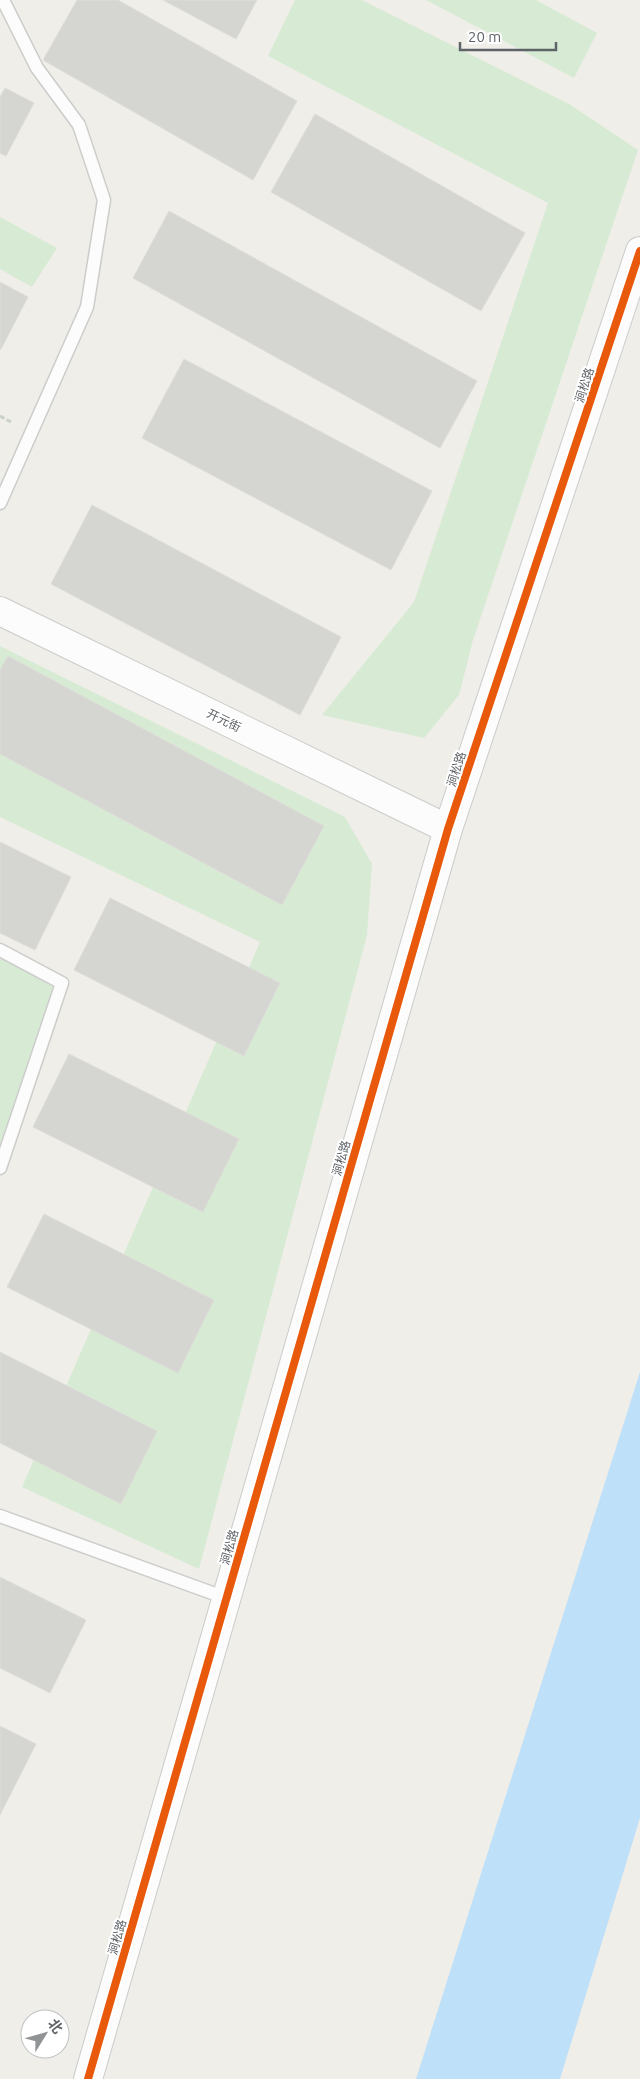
<svg xmlns="http://www.w3.org/2000/svg" width="640" height="2079" viewBox="0 0 640 2079" font-family="Ubuntu,'Noto Sans SC',sans-serif">
	<style>
		.green { fill: #d7ebd4 }
		.water { fill: #bee0f8 }
		.building { fill: #d5d5d2; stroke: #deddd8 }
		.lines { fill: none; stroke-linecap: round; stroke-linejoin: round }
		.lane-casing { stroke: #cccccb; stroke-width: 15 }
		.secondary-casing { stroke: #cbcbca; stroke-width: 30 }
		.path { stroke: #cad0cb; stroke-width: 3; stroke-dasharray: 5 2.5; stroke-linecap: butt }
		.lane { stroke: #fdfcfc; stroke-width: 12 }
		.secondary { stroke: #fdfcfc; stroke-width: 28 }
		.cycleway-casing { stroke: #fff; stroke-width: 11 }
		.cycleway { stroke: #e8590c; stroke-width: 8 }
		.labels { text-anchor: middle; dominant-baseline: central; stroke-width: 4; stroke-linejoin: round; paint-order: stroke }
		.street-label { font-size: 12px; fill: #5e6368; stroke: #fff }
	</style>
	<rect width="100%" height="100%" fill="#efeee9"/>
	<path class="green" d="M295,0H362L569,104L638,150L473,640L459,695L424,738L322,715L414,602L548,203L268,56Z
		M426,0H536L597,33L574,78Z
		M0,217L57,248L32,287L0,269Z
		M0,646L345,817L372,864L367,935L199,1569L22,1487L260,942L0,817Z
		M0,950L62,983L0,1168Z"/>
	<path class="water" d="M640,1372V1818L560,2079H416Z"/>
	<path class="building" d="M77,0H118L297,101L253,180L43,60Z
		M163,0H257L236,39Z
		M5,88L34,103L6,156L0,153V97Z
		M315,114L525,233L481,311L271,192Z
		M169,211L477,381L440,448L133,278Z
		M0,282L28,297L1,349H0Z
		M184,359L432,491L391,570L142,438Z
		M92,505L341,637L300,715L51,584Z
		M8,656L324,826L282,905L0,754V670Z
		M0,842L71,877L35,950L0,933Z
		M110,898L280,983L244,1056L74,970Z
		M69,1054L239,1139L203,1212L33,1127Z
		M44,1214L214,1300L178,1373L7,1287Z
		M0,1352L157,1431L121,1504L0,1443Z
		M0,1577L86,1620L50,1693L0,1668Z
		M0,1726L36,1744L0,1815Z"/>
	<g class="lines">
		<defs>
			<path id="lane" d="M0,503L87,307L104,200L79,125L37,68L3,0
				M0,950L62,983L0,1168
				M0,1516L226,1598"/>
			<path id="secondary" d="M0,611L448,829
				M88,2079L448,829L640,251"/>
		</defs>
		<use href="#lane" class="lane-casing"/>
		<use href="#secondary" class="secondary-casing"/>
		<path class="path" d="M0,416L11,422"/>
		<use href="#lane" class="lane"/>
		<use href="#secondary" class="secondary"/>
		<defs>
			<path id="cycleway" d="M88,2079L448,829L640,251"/>
		</defs>
		<use href="#cycleway" class="cycleway-casing"/>
		<use href="#cycleway" class="cycleway"/>
	</g>
	<g class="labels">
		<g class="street-label">
			<text transform="translate(584 385) rotate(-72)">涧松路</text>
			<text transform="translate(224 720) rotate(26)">开元街</text>
			<text transform="translate(456 769) rotate(-72)">涧松路</text>
			<text transform="translate(341 1158) rotate(-74)">涧松路</text>
			<text transform="translate(229 1547) rotate(-74)">涧松路</text>
			<text transform="translate(117 1937) rotate(-74)">涧松路</text>
		</g>
	</g>
	<g transform="translate(45 2034) rotate(53)"><circle r="24" fill="#ffffff" stroke="#bfc1c3"/>
	<path d="M0-4L9 19L0 12L-9 19Z" fill="#919495"/>
	<text y="-8" font-size="14" font-weight="bold" text-anchor="middle" fill="#5e6368">北</text>
	</g>
	<path d="M460 42v8h96v-8" fill="none" stroke="#5e6368" stroke-width="2.5"/>
	<text x="468" y="42" font-size="15" fill="#5e6368" stroke="#ffffff" stroke-width="4" paint-order="stroke">20 m</text>
</svg>
